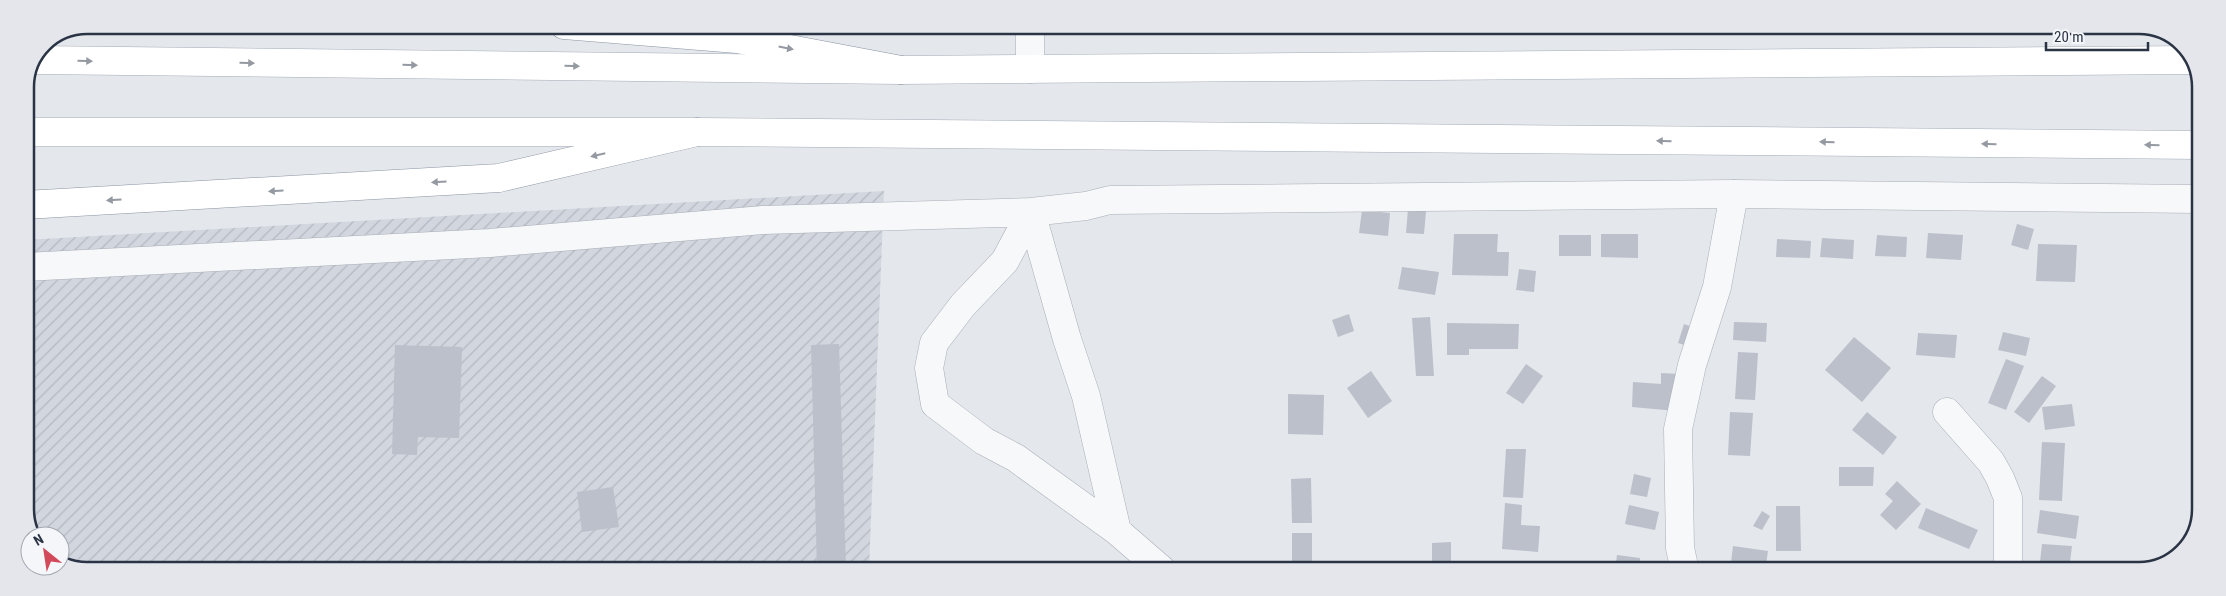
<svg xmlns="http://www.w3.org/2000/svg" width="2226" height="596" viewBox="0 0 2226 596" font-family="'Roboto Condensed',sans-serif">
	<style>
		.industrial { fill: url(#industrial-furrows) }
		.building { fill: #bbc0ca }
		.lines { fill: none; stroke-linecap: round; stroke-linejoin: round }
		.minor-casing { stroke: #a9aeb7; stroke-width: 29 }
		.major-casing { stroke: #a3abb8; stroke-width: 29 }
		.highway-casing { stroke: #8b94a3; stroke-width: 29 }
		.minor { stroke: #f7f8fa; stroke-width: 28 }
		.major { stroke: #fff; stroke-width: 28 }
		.highway { stroke: #fff; stroke-width: 28 }
		.oneway { fill: #959aa2 }
		.rim { fill: none; stroke: #2b3445; stroke-width: 2.5 }
	</style>
	<defs>
		<pattern id="industrial-furrows" width="10" height="10" patternUnits="userSpaceOnUse" patternTransform="scale(1.25)"><rect width="10" height="10" fill="#d2d6de"/><path d="M-1 1l2-2M0 10L10 0M9 11l2-2" fill="none" stroke="#b4b8c0"/></pattern>
	</defs>
	<rect width="100%" height="100%" fill="#e4e7ec"/>
	<path class="industrial" d="M884,191L869,570L71,569L60,562V536H34L25,514V240Z"/>
	<path class="building" d="M1408,209L1426,211L1424,234L1406,233Z
		M1362,210L1390,213L1388,236L1359,233Z
		M2017,224L2034,229L2028,250L2011,245Z
		M1928,233L1963,235L1961,260L1926,258Z
		M1454,234H1498L1497,252H1509L1508,276L1452,275Z
		M1601,234H1638V258L1601,257Z
		M1559,235H1591V256H1559Z
		M1877,235L1907,237L1906,257L1875,256Z
		M1822,238L1854,240L1853,259L1820,257Z
		M1777,239L1811,241L1810,258L1776,257Z
		M2038,244L2077,245L2075,282L2036,281Z
		M1402,267L1439,272L1435,295L1398,289Z
		M1519,269L1536,271L1534,292L1516,290Z
		M1349,314L1354,331L1338,337L1332,320Z
		M1430,317L1434,376H1416L1412,318Z
		M1734,322L1767,323L1766,342L1733,340Z
		M1447,323L1519,324L1518,349H1469V355H1447Z
		M1684,324L1700,330L1694,348L1678,343Z
		M2003,332L2030,338L2026,356L1998,350Z
		M1918,333L1957,335L1955,358L1916,355Z
		M1854,337L1891,368L1862,402L1825,370Z
		M839,344L846,570H817L811,345Z
		M395,345L462,347L459,438L418,437L417,455L392,454Z
		M1738,352L1758,353L1755,400L1735,399Z
		M2006,359L2024,366L2006,410L1988,403Z
		M1526,364L1543,376L1523,404L1506,393Z
		M1371,371L1392,401L1368,418L1347,388Z
		M1661,373L1679,374L1676,411L1632,407L1633,382L1661,384Z
		M2042,376L2056,386L2029,423L2014,412Z
		M1288,394L1324,395L1323,435L1288,434Z
		M2072,404L2075,426L2045,430L2042,407Z
		M1730,412L1753,413L1750,456L1728,455Z
		M1867,412L1897,437L1883,455L1852,430Z
		M2042,442L2065,443L2062,501L2039,500Z
		M1506,449H1526L1523,498L1503,497Z
		M1839,467H1874L1873,486H1839Z
		M1634,474L1651,478L1647,497L1630,494Z
		M1311,478L1312,523H1292L1291,479Z
		M1897,481L1921,504L1896,530L1880,515L1893,501L1885,494Z
		M613,487L619,527L582,532L577,492Z
		M1505,503L1522,505L1521,525L1540,526L1538,552L1502,549Z
		M1629,505L1659,512L1655,530L1625,524Z
		M1776,506H1800L1801,551H1776Z
		M1926,508L1978,530L1969,549L1918,528Z
		M2040,510L2079,516L2076,539L2037,533Z
		M1762,511L1770,516L1762,530L1753,526Z
		M1292,533H1312V570H1292Z
		M1451,542V570H1432V543Z
		M2042,544L2072,546L2069,571H2039Z
		M1733,546L1768,551L1765,571H1730Z
		M1617,555L1640,558L1639,571L1615,570Z"/>
	<g class="lines">
		<defs>
			<path id="minor" d="M1030,26V69
				M25,267L490,243L763,220L1031,212L1067,339L1086,396L1117,531
				M1947,412L1991,462L2000,478L2008,498V571
				M1162,570L1117,531L1016,458L984,441L935,404L929,368L934,343L963,305L1005,261L1031,212L1086,206L1110,200L1734,194L2200,199
				M1685,571L1680,548L1678,429L1692,365L1717,287L1734,194"/>
			<path id="major" d="M36,60L901,70L2192,60
				M25,132H697L2201,145"/>
			<path id="highway" d="M564,25L737,39L901,70
				M25,205L499,178L697,132"/>
		</defs>
		<use href="#minor" class="minor-casing"/>
		<use href="#major" class="major-casing"/>
		<use href="#highway" class="highway-casing"/>
		<use href="#minor" class="minor"/>
		<use href="#major" class="major"/>
		<use href="#highway" class="highway"/>
	</g>
	<defs><path id="oneway-solid" d="M-6-.8H1V-3.2L6.5 0L1 3.2V.8H-6Z" transform="scale(1.25)"/></defs>
	<g class="oneway">
		<use href="#oneway-solid" transform="translate(786 48) rotate(11)"/>
		<use href="#oneway-solid" transform="translate(85 61) rotate(1)"/>
		<use href="#oneway-solid" transform="translate(247 63) rotate(1)"/>
		<use href="#oneway-solid" transform="translate(410 65) rotate(1)"/>
		<use href="#oneway-solid" transform="translate(572 66) rotate(1)"/>
		<use href="#oneway-solid" transform="translate(1664 141) rotate(-179)"/>
		<use href="#oneway-solid" transform="translate(1827 142) rotate(-179)"/>
		<use href="#oneway-solid" transform="translate(1989 144) rotate(-179)"/>
		<use href="#oneway-solid" transform="translate(2152 145) rotate(-179)"/>
		<use href="#oneway-solid" transform="translate(598 155) rotate(167)"/>
		<use href="#oneway-solid" transform="translate(439 182) rotate(177)"/>
		<use href="#oneway-solid" transform="translate(276 191) rotate(177)"/>
		<use href="#oneway-solid" transform="translate(114 200) rotate(177)"/>
	</g>
	<path d="M0 0H2226V596H0ZM87 34H2139A53 53 0 0 1 2192 87V509A53 53 0 0 1 2139 562H87A53 53 0 0 1 34 509V87A53 53 0 0 1 87 34Z" fill="#e4e6eb" fill-rule="evenodd"/>
	<path class="rim" d="M87 34H2139A53 53 0 0 1 2192 87V509A53 53 0 0 1 2139 562H87A53 53 0 0 1 34 509V87A53 53 0 0 1 87 34Z"/>
	<g transform="translate(45 551) rotate(330)"><circle r="24" fill="#f4f6f9" stroke="#a4a8b1"/>
	<path d="M0-4L9 19L0 12L-9 19Z" fill="#d1495b"/>
	<text y="-8" font-size="14" font-weight="bold" text-anchor="middle" fill="#2b3445">N</text>
	</g>
	<path d="M2046 42v8h102v-8" fill="none" stroke="#2b3445" stroke-width="2.5"/>
	<text x="2054" y="42" font-size="15" fill="#2b3445" stroke="#f4f6f9" stroke-width="4" paint-order="stroke">20 m</text>
</svg>
